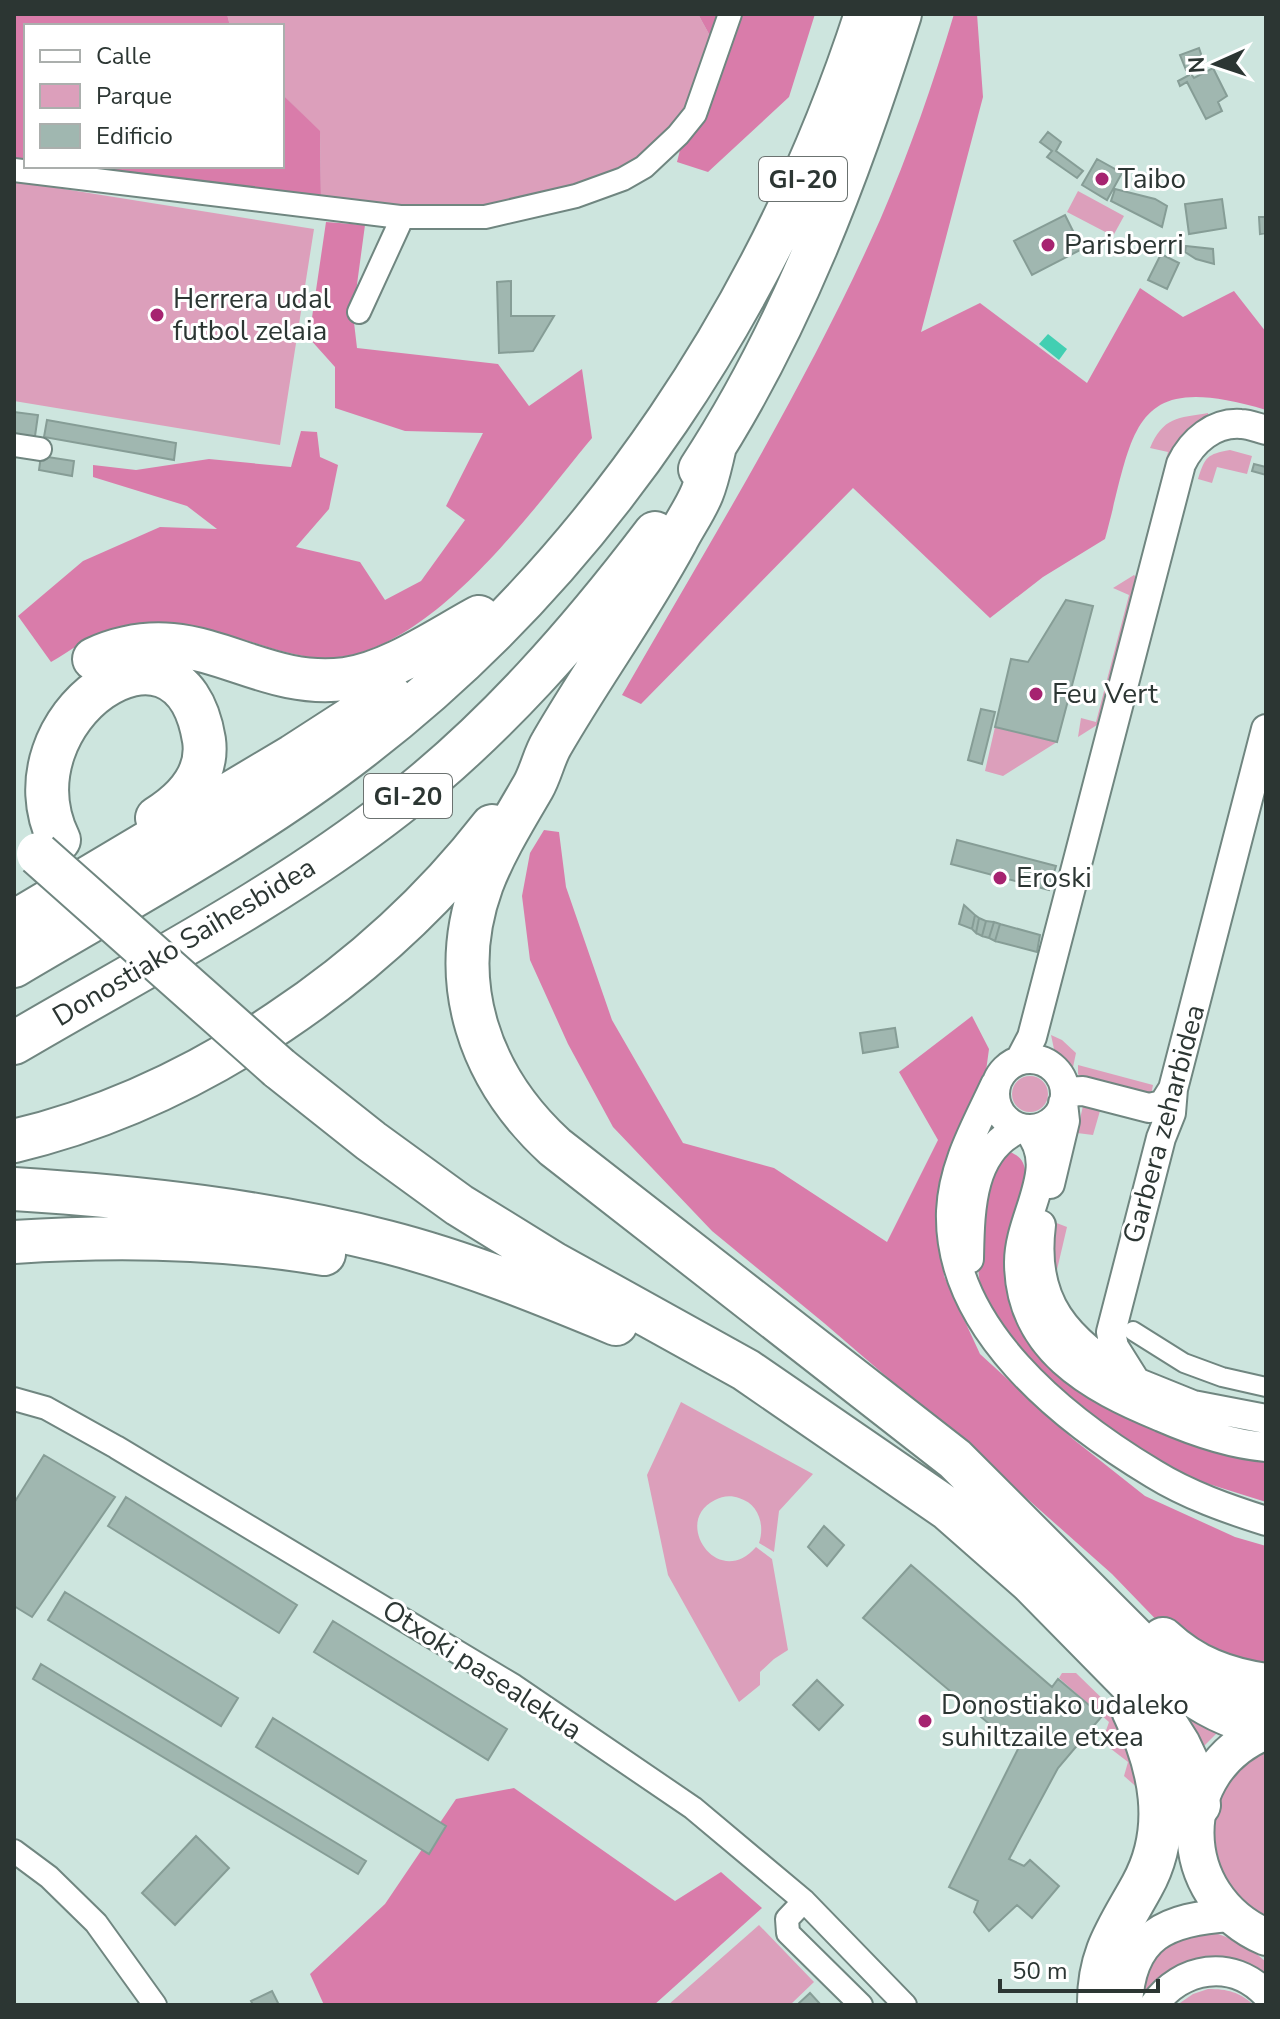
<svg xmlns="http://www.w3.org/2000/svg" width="1280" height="2019" viewBox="0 0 1280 2019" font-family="'Nunito Sans',sans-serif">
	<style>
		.green { fill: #dc9fbb }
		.forest { fill: #d97caa }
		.water { fill: #42cfb2 }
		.building { fill: #a0b7b0; stroke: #869d96; stroke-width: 2 }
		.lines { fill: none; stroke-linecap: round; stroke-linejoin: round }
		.pedestrian-casing { stroke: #708680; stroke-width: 22 }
		.minor-casing { stroke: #708680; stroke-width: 26 }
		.tertiary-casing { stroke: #708680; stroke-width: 32 }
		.secondary-casing { stroke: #708680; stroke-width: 36 }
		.primary-casing { stroke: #708680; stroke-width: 40 }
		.motorway-casing { stroke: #708680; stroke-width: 46 }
		.pedestrian { stroke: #fff; stroke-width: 18 }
		.minor { stroke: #fff; stroke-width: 22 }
		.tertiary { stroke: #fff; stroke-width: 28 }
		.secondary { stroke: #fff; stroke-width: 32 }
		.primary { stroke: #fff; stroke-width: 36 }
		.motorway { stroke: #fff; stroke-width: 42 }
		.motorway-bridge-casing { stroke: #708680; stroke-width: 46; stroke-linecap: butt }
		.motorway-bridge { stroke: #fff; stroke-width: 42 }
		.poi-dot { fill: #a62370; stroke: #fff; stroke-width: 3 }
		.labels { text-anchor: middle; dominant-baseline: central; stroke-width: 6; stroke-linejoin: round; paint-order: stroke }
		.shield { fill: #fff; stroke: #6b7270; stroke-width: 2 }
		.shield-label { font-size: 26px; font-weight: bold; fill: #2c3633 }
		.poi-label { font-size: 28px; fill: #2c3633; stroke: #fff; text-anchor: start }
		.street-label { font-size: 28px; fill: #2c3633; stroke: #fff }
	</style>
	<rect width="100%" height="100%" fill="#cde5de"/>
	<path class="green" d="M227,14H698L709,34L691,108L647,154L609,174L547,194L477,211L321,201L320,132L282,94V26H230Z
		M14,181L314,229L280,445L14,401Z
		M1078,191L1124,216L1113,236L1067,212Z
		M1208,413L1209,420L1188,430L1171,452L1143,548L1168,452L1150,448C1163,417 1178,418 1208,413Z
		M1230,450L1252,456L1247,474L1217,467L1212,483L1198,479C1205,457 1207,454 1230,450Z
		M1134,575L1136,577L1097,725L1078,737L1081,718L1096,722L1129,595L1113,588Z
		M995,727L1057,742L1003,776L985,771Z
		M1051,1035L1062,1040L1076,1053L1073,1067L1054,1049Z
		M1078,1065L1153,1085L1151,1095L1081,1077L1078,1074Z
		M1012 1094a18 18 0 1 1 36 0a18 18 0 1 1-36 0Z
		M1084,1101L1102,1104L1093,1135L1077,1133Z
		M1054,1222L1067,1227L1056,1274L1052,1250Z
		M681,1402L813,1474L779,1511L774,1552L759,1543C765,1525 759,1504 739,1498C731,1495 722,1496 715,1500C671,1521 718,1591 756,1547L772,1559L788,1650L774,1659L760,1672V1685L739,1702L668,1575L647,1475Z
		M1104,1621L1222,1728L1196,1754Z
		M1062,1673H1076L1113,1709L1137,1746L1140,1790L1124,1776L1128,1762L1102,1742L1109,1722L1059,1678Z
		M1266,1748V1915C1216,1892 1193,1825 1227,1779C1236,1767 1254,1757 1266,1748Z
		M759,1925L814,1982L790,2005H668Z
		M1202,1928L1245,1944L1266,1962V1982L1252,1970L1150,1993L1139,2000L1141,1983L1158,1947Z
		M1208,1989C1228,1989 1239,1992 1254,2005H1177L1193,1994Z"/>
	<path class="forest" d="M14,14H227L230,26H26V162L14,161Z
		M698,14H815L789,97L708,172L677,162L709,34Z
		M954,14H977L983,97L921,332L980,303L1087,383L1140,288L1183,317L1234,291L1266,332V410C1129,369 1135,429 1105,539L1043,577L990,618L853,488L641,704L622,695C712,539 807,384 880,220C909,153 933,84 954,14Z
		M282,94L320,131L321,201L54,166H282Z
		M326,222L365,225L353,314L357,348L498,364L529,406L582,369L592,438C531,511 433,651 332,658C304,660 274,649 248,641C204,628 156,617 110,630C90,635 69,652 51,662L18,616L83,561L160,527L217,529L187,506L93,477V465L136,470L209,459L291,467L301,431L317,432L320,457L338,465L329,509L296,547L360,562L385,600L421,581L465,520L446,506L483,433L405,431L335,408V367L309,338Z
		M544,830L559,832L566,887L612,1020L683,1143L774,1168L887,1242L938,1140L899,1072L972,1016L989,1049L986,1071L941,1215L944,1276L980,1354L1073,1439L1145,1496L1235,1537L1266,1546V1675L1170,1634L1112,1574L987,1463L824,1323L712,1231L613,1127L568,1044L530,960L522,896L530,853Z
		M1010,1152C1022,1157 1024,1162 1026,1175L1025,1315L1266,1458V1502L1177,1474L1123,1439L1009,1347L981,1295L976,1249L978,1199L1001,1154Z
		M514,1788L675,1901L721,1872L762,1908L654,2005H324L310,1974L385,1904L456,1799Z"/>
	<path class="water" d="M1048,334L1067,349L1059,360L1039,344Z"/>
	<path class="building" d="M1199,48L1204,63L1186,70L1180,55Z
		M1213,68L1227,96L1218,102L1222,111L1206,119L1187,82L1180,86L1178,81L1191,74L1194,78Z
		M1048,132L1061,142L1056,151L1083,171L1077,178L1047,157L1052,151L1040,142Z
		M1097,159L1122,173L1107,200L1082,185Z
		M1115,189L1155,199L1167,206L1162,227L1111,201Z
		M1222,199L1226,228L1189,234L1185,204Z
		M1065,215L1082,249L1032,275L1014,241Z
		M1259,217H1266V236V233L1260,234Z
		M1186,246L1213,249L1214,264L1196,259L1185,252Z
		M1161,254L1179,263L1167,289L1148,280Z
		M511,281V316H554L533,351L499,353L497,282Z
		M14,412L38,415L34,443L14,440Z
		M47,420L176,443L174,460L44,437Z
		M41,456L74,461L72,476L39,470Z
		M1254,464L1266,467V475L1252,471Z
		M1066,600L1093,606L1057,742L995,727L1011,659L1028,662Z
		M981,709L995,712L982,764L968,760Z
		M957,840L1056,866L1049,890L951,864Z
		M964,905L975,915L972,929L959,924Z
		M975,915L979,918L976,933L972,929Z
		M979,918L986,921L982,936L976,933Z
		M986,921L994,922L989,938L982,936Z
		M994,922L1000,924L995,941L989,938Z
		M1000,924L1040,935L1037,952L995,941Z
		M895,1028L898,1047L863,1053L860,1033Z
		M44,1455L115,1497L32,1617L14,1606V1503Z
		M126,1497L297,1605L279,1633L108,1526Z
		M824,1526L844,1545L827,1566L808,1547Z
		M911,1565L1052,1687L1058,1679L1102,1716L1058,1768L1009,1859L1024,1866L1030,1860L1059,1886L1032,1918L1017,1905L989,1931L974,1912L978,1901L949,1887L1024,1737L1014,1730L1006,1738L863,1618Z
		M65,1592L238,1698L221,1726L48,1620Z
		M333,1621L507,1729L488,1760L314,1652Z
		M41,1664L366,1861L358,1874L33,1679Z
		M817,1680L843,1705L819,1730L793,1705Z
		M273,1718L446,1826L429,1854L256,1747Z
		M196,1836L229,1868L175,1925L142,1893Z
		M272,1991L279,2005H253L251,2001Z
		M810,1993L821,2005H797Z"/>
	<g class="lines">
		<defs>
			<path id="pedestrian" d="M1133,1331L1184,1363L1222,1377L1266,1387"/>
			<path id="minor" d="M14,170L400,217H485L576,196L623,179L644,167L678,135L695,114L730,14
				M359,312L399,225L400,217
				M14,445L40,449
				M14,1399L46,1408L116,1447L514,1686L693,1808L804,1901L905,2005
				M14,1851L49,1877L96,1923L155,2005
				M804,1901L787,1919L788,1933L861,2005"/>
			<path id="tertiary" d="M1266,729L1173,1089L1171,1113L1161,1138L1111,1332L1114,1347L1136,1382L1193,1405L1266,1419
				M995 1094a35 35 0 1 1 70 0a35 35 0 1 1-70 0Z
				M1020,1060L1032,1037L1181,464C1192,441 1214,422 1241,424C1249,424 1258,428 1266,430
				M995,1085C976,1126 953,1165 951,1211C947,1328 1064,1420 1154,1474C1188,1495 1228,1509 1266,1521
				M1065,1092L1083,1091L1149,1108L1163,1105L1173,1089
				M1027,1129C1062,1167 1019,1215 1019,1262C1019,1349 1090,1388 1161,1417C1193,1431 1231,1444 1266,1447
				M1050,1184L1065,1121L1063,1103
				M1041,1225C1031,1303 1067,1339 1129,1378
				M969,1259C970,1211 970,1149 1021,1128
				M1154,2005C1181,1967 1232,1958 1266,1994"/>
			<path id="secondary" d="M1126,2005C1129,1934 1167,1919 1230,1915"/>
			<path id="primary" d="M1266,1731C1171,1769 1173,1897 1266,1937"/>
			<path id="motorway" d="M715,446C711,462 708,478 702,493C695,510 684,525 676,541C638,611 592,674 552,743C544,756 541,773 533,787C515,818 495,850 482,884C446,983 480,1078 555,1147L955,1459L1187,1691C1211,1708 1236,1721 1266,1724
				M700,469C791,330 850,172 900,14
				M94,659C195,613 251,691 345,679C390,673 440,638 479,617
				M59,840C0,719 180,592 204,740C209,775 184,801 157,818
				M14,922L293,756L389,694
				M14,966C130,897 253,832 361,748C600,564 773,300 866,14
				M14,1043C143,967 277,899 396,806C495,729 579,633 655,533
				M279,1068L371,1141L459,1205L553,1263L746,1370L948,1509L1031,1582L1157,1710L1179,1745L1188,1764L1199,1805
				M14,1141C196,1098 378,973 492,826
				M14,1189C140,1197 265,1211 387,1242C465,1262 541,1293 616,1324
				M14,1242C117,1235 222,1237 324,1254
				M1163,1639C1193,1667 1226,1679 1266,1685
				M1099,2005C1098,1954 1119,1928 1142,1886C1174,1828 1160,1766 1133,1710"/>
		</defs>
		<use href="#pedestrian" class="pedestrian-casing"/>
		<use href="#minor" class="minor-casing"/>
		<use href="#tertiary" class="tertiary-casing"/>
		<use href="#secondary" class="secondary-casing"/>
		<use href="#primary" class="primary-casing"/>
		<use href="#motorway" class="motorway-casing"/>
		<use href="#pedestrian" class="pedestrian"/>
		<use href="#minor" class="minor"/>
		<use href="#tertiary" class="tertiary"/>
		<use href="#secondary" class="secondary"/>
		<use href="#primary" class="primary"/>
		<use href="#motorway" class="motorway"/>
		<defs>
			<path id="motorway-bridge" d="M38,854L279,1068"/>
		</defs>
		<use href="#motorway-bridge" class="motorway-bridge-casing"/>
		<use href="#motorway-bridge" class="motorway-bridge"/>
	</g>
	<g class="poi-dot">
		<circle cx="1102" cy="179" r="8"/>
		<circle cx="1048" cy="245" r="8"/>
		<circle cx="157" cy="315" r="8"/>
		<circle cx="1036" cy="694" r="8"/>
		<circle cx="1000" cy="878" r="8"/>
		<circle cx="925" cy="1721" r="8"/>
	</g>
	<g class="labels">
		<g class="shield">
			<rect x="759" y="157" width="88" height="44" rx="6"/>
			<rect x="364" y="774" width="88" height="44" rx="6"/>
		</g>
		<g class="shield-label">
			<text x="803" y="179">GI-20</text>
			<text x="408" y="796">GI-20</text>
		</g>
		<g class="poi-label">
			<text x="1118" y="179">Taibo</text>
			<text x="1064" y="245">Parisberri</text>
			<text x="173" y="299">Herrera udal<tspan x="173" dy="32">futbol zelaia</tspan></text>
			<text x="1052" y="694">Feu Vert</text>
			<text x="1016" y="878">Eroski</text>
			<text x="941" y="1705">Donostiako udaleko<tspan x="941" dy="32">suhiltzaile etxea</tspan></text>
		</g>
		<g class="street-label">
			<text transform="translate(184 942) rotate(-31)">Donostiako Saihesbidea</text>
			<text transform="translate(1164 1124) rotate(-75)">Garbera zeharbidea</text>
			<text transform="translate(482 1670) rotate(33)">Otxoki pasealekua</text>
		</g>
	</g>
	<rect width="1280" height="2019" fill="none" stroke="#2c3633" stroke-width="32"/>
	<rect x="24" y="24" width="260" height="144" fill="#ffffff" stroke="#abafad" stroke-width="2"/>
	<rect x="40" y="50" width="40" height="12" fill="#ffffff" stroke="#abafad" stroke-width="2"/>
	<text x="96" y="64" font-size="24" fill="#2c3633">Calle</text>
	<rect x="40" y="84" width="40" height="24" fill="#dc9fbb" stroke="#abafad" stroke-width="2"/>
	<text x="96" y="104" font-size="24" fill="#2c3633">Parque</text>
	<rect x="40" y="124" width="40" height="24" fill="#a0b7b0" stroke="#abafad" stroke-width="2"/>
	<text x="96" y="144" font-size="24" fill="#2c3633">Edificio</text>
	<g transform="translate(1216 64) rotate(267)" stroke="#ffffff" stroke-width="6" paint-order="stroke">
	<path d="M0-6L14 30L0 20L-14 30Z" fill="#2c3633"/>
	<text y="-12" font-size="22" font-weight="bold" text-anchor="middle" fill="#2c3633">N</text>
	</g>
	<path d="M1000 1979v12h158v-12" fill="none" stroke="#2c3633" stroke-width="4"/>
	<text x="1012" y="1979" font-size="24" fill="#2c3633" stroke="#ffffff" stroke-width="6" paint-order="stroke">50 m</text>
</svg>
